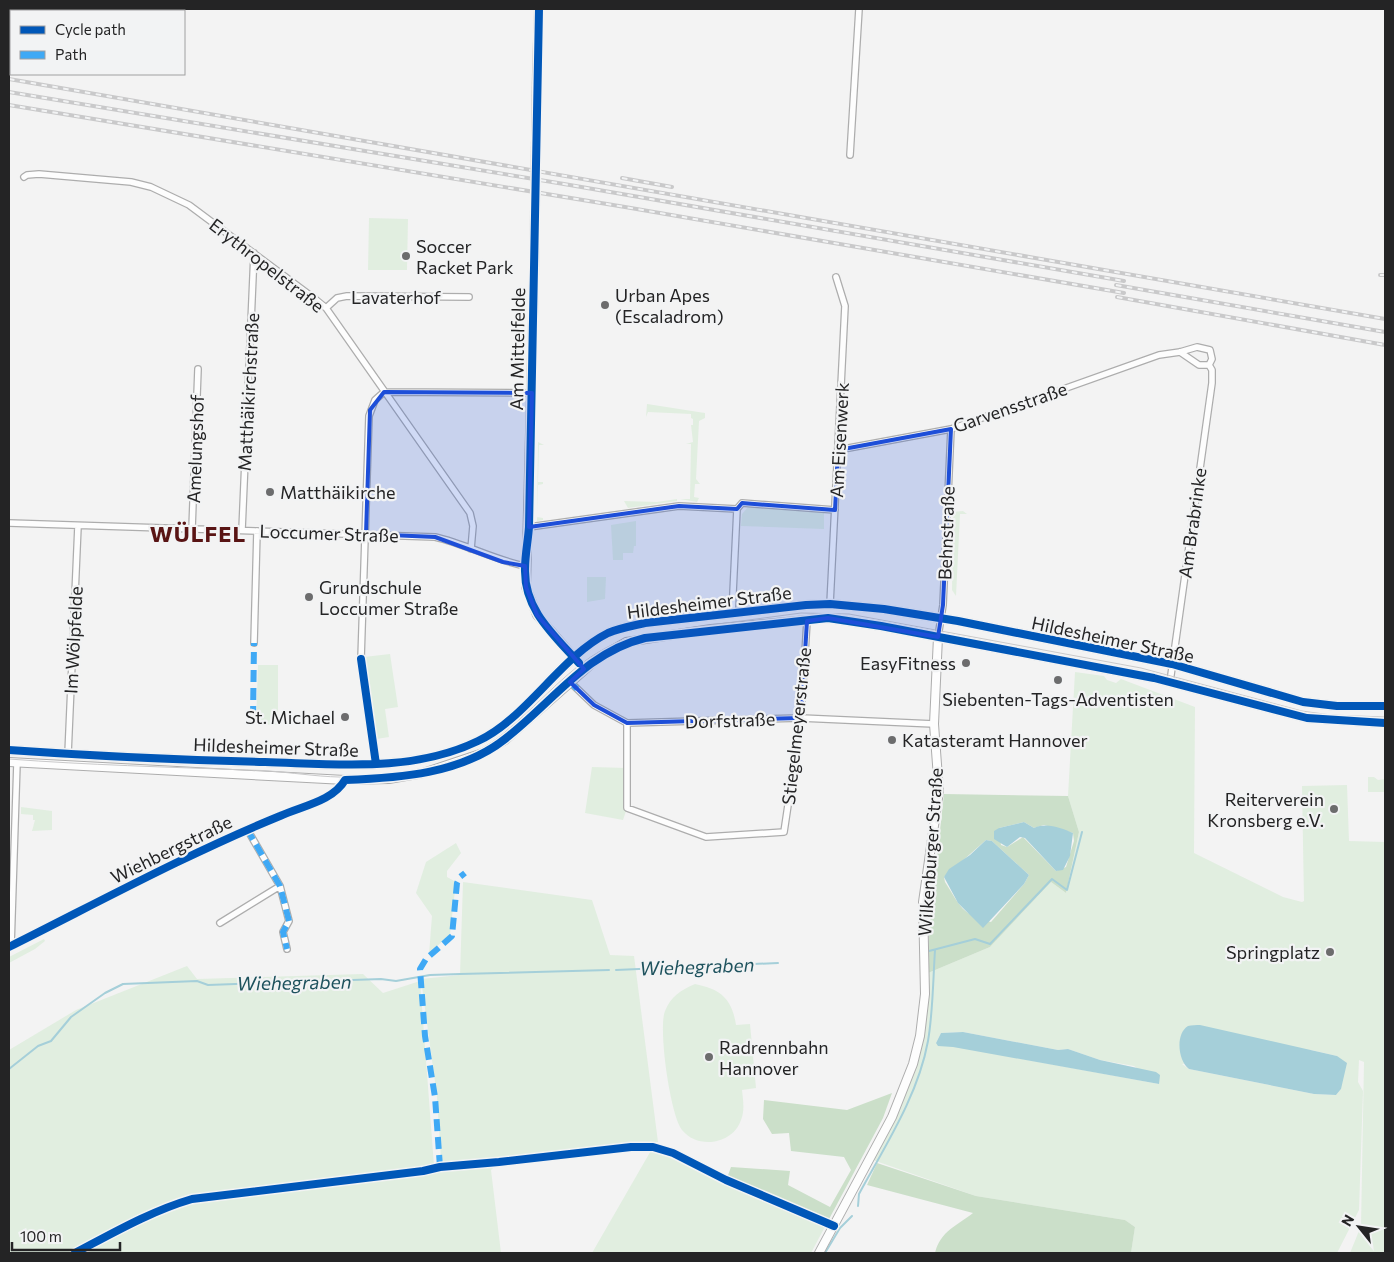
<svg xmlns="http://www.w3.org/2000/svg" width="1394" height="1262" viewBox="0 0 1394 1262" font-family="Commissioner,sans-serif">
	<style>
		.green { fill: #e1eee0; fill-rule: evenodd }
		.forest { fill: #cbdfc9; fill-rule: evenodd }
		.water { fill: #a5cfd9 }
		.lines { fill: none; stroke-linecap: round; stroke-linejoin: round }
		.stream { stroke: #a5cfd9; stroke-width: 2 }
		.street-casing { stroke: #adadad; stroke-width: 8 }
		.secondary-casing { stroke: #adadad; stroke-width: 10 }
		.street { stroke: #fdfdfd; stroke-width: 5.5 }
		.secondary { stroke: #fdfdfd; stroke-width: 8 }
		.tram { stroke: #c9c9ca; stroke-width: 1 }
		.rail-casing { stroke: #c9c9ca; stroke-width: 4 }
		.rail { stroke: #f2f3f4; stroke-width: 2; stroke-dasharray: 5.5; stroke-linecap: butt }
		.secondary-bridge-casing { stroke: #adadad; stroke-width: 10; stroke-linecap: butt }
		.secondary-bridge { stroke: #fdfdfd; stroke-width: 8 }
		.quiet { stroke: #3fa9f5; stroke-width: 6; stroke-dasharray: 12 6; stroke-linecap: butt }
		.cycleway-casing { stroke: #f2f3f4; stroke-width: 11 }
		.cycleway { stroke: #0057b8; stroke-width: 8 }
		.marked { fill: #1d4ed8; fill-opacity: 0.2; stroke: #1d4ed8; stroke-width: 4; stroke-linejoin: round }
		.poi-dot { fill: #6c6c6d; stroke: #f2f3f4; stroke-width: 2 }
		.labels { text-anchor: middle; dominant-baseline: central; stroke-width: 4.5; stroke-linejoin: round; paint-order: stroke }
		.poi-label { font-size: 18px; fill: #242425; stroke: #f2f3f4; text-anchor: start }
		.street-label { font-size: 18px; fill: #242425; stroke: #f2f3f4 }
		.water-label { font-size: 19px; font-style: italic; fill: #1e525d; stroke: #f2f3f4 }
		.district-label { font-size: 22px; font-weight: bold; letter-spacing: 1px; fill: #591414; stroke: #f2f3f4 }
	</style>
	<rect width="100%" height="100%" fill="#f3f3f3"/>
	<path class="green" d="M369,218L408,219L407,270H368Z
		M647,404L705,413V418L699,421L696,479L700,484H695L694,497L699,498L697,502L680,499H690L691,444H686L693,442L691,425H693V419L691,418V414L648,412L646,417Z
		M538,442L544,445H539L538,482H543V484L538,485L537,517L543,518V520L537,521Z
		M677,499V501L628,508L624,501L657,502Z
		M749,506L824,512V529L741,526L742,514Z
		M963,511L967,514H960L956,596L952,590L953,512Z
		M636,521V546H634L633,553H623V560H613L611,525Z
		M587,577H606L605,599L587,602Z
		M390,654L398,707L385,709L389,737L376,739L364,657Z
		M258,665H278V725L256,724Z
		M1075,672L1104,676L1107,680L1116,683L1121,679L1195,707L1194,853L1283,897L1302,902L1304,901L1302,786L1347,785L1349,841L1385,842V1253H1350L1361,1226L1364,1062L1359,1060L1358,1082L1363,1091L1359,1210L1337,1253H1131L1135,1227L1125,1220L976,1196L870,1159L913,1064L928,973L990,947L1051,882L1066,893L1079,832L1068,796ZM963,1032L1058,1050L1068,1049L1100,1060L1134,1066L1159,1084L936,1043L941,1033ZM1311,1050L1337,1056L1341,1089L1336,1095L1314,1094L1189,1069L1182,1064Z
		M592,767L627,768V808L623,820L585,813Z
		M1368,777H1374L1378,780L1385,779V792H1368Z
		M21,807L52,811V830L32,831L35,820H33V815L21,814Z
		M456,843L461,853L447,871V877L456,882L450,934L429,954L432,916L416,893L426,862Z
		M463,882L592,900L610,955L634,956L658,1142L499,1162L491,1170L501,1253H9V1050L76,1010L187,966L197,979L363,974L383,993L420,981L434,1166L445,1163L441,1159L437,1097L421,979L460,975Z
		M44,939L45,941L35,949L9,963V957Z
		M695,984C720,989 732,998 736,1025L750,1024L756,1088L742,1090C743,1100 745,1110 741,1120C733,1144 698,1150 682,1130C670,1115 658,1028 665,1011C671,996 681,990 695,984Z
		M653,1147L690,1162L726,1180L828,1221L811,1253H592Z"/>
	<path class="forest" d="M944,794L1068,796L1079,832L1066,893L1051,882L990,947L928,973L929,930ZM1024,822L1034,828L1044,825L1073,833L1074,841L1066,867L1056,871L1023,837L1007,847L1001,845L999,828ZM986,840L992,841L1029,875L1024,884L991,922C961,914 961,907 945,882L944,877Z
		M892,1093L883,1118L828,1221L727,1178L731,1167L790,1171L788,1185L830,1207L851,1170L844,1157L791,1151L789,1133L772,1134L763,1119L764,1100L847,1110Z
		M877,1163L976,1196L1125,1220L1135,1227L1131,1253H935C940,1231 958,1225 973,1213L867,1185Z"/>
	<path class="water" d="M1024,822L1034,828C1047,822 1061,828 1073,833L1070,856L1063,870L1056,871L1025,838L1020,837L1007,847L994,839V831L999,828Z
		M986,840L992,841L1029,875L1024,884L983,928L958,903L944,877L949,869L970,855Z
		M1200,1025L1337,1056L1347,1063L1341,1089L1336,1095L1314,1094L1189,1069C1178,1061 1175,1034 1188,1026C1191,1025 1197,1025 1200,1025Z
		M963,1032L1058,1050L1068,1049L1100,1060L1156,1072L1160,1075L1159,1084L953,1047L938,1046L936,1043L941,1033Z"/>
	<g class="lines">
		<path class="stream" d="M929,951L975,939L990,944L1052,879L1067,890L1082,832
			M616,970L778,963
			M9,1069L38,1046L51,1041L71,1017L105,993L123,984L197,981L208,985L381,979L396,981L430,975L460,974L609,970
			M858,1206L859,1194C885,1146 918,1096 928,1041C933,1012 933,980 935,950
			M825,1253L840,1228L852,1216"/>
		<defs>
			<path id="street" d="M850,155L859,9
				M24,177L27,175L39,174L131,182L151,187L189,205L315,299L326,308L470,513L473,526L471,549
				M326,308L337,298L347,296L469,297
				M838,450L951,429L1159,355L1180,352L1197,347L1210,350L1212,359L1209,365H1199L1180,352
				M9,523L435,537C466,544 494,560 525,566
				M529,527L679,506L737,509L742,503L835,510
				M192,529L198,369
				M242,530L254,253
				M830,604L845,306L836,277
				M732,614L737,509
				M938,637L943,605L951,429
				M254,643L257,531
				M361,659L369,416L375,400L384,392L532,393
				M570,682L594,705L627,723L801,718L934,724
				M1170,682L1212,383V370L1209,365
				M627,723V808L706,837L784,832L801,718L807,621
				M68,754L78,526
				M247,829L280,886L289,921L283,932L287,949
				M220,923L280,886
				M11,946L17,763
				M9,947C99,902 187,854 280,816C302,806 333,801 345,780"/>
			<path id="secondary" d="M9,18L11,13
				M537,71L539,9
				M534,278L526,587L537,615L584,669
				M9,750C94,756 180,760 265,762C336,764 412,773 478,741C527,718 560,657 608,633C620,628 632,626 645,623L806,605L830,604L884,609L958,621L1172,664L1303,702L1337,706H1385
				M9,762L345,780L389,779L423,773L483,753L505,740L597,659L626,642L711,629L828,618L881,626L1154,678L1307,718L1385,723
				M819,1253L892,1117L913,1064L920,1036L925,994L923,902L939,791L934,724L938,637"/>
		</defs>
		<use href="#street" class="street-casing"/>
		<use href="#secondary" class="secondary-casing"/>
		<use href="#street" class="street"/>
		<use href="#secondary" class="secondary"/>
		<path class="tram" d="M9,759C88,765 167,767 246,770C268,770 289,773 310,775C364,781 424,775 473,753C491,745 504,733 519,720C559,684 589,646 644,634L801,613L849,614L1141,668L1302,711L1331,715L1385,717"/>
		<defs>
			<path id="rail" d="M9,79L1385,319
				M9,92L564,184L1124,281
				M9,105L625,207L1124,293
				M622,178L672,187
				M1380,275H1385
				M1116,285L1385,332
				M1117,297L1385,345"/>
		</defs>
		<use href="#rail" class="rail-casing"/>
		<use href="#rail" class="rail"/>
		<defs>
			<path id="secondary-bridge" d="M534,278L537,71"/>
		</defs>
		<use href="#secondary-bridge" class="secondary-bridge-casing"/>
		<use href="#secondary-bridge" class="secondary-bridge"/>
		<path class="quiet" d="M570,682L577,689
			M253,718L254,643
			M247,829L280,886L289,921L283,932L287,949
			M440,1167L435,1097L425,1036L420,969L426,959L452,936L457,883L460,877L465,873"/>
		<defs>
			<path id="cycleway" d="M539,9L529,527C528,541 525,555 525,569C524,610 554,635 579,663
				M361,659L376,764
				M9,750C94,756 180,760 265,762C336,764 412,773 478,741C527,718 560,657 608,633C620,628 632,626 645,623L806,605L830,604L884,609L958,621L1172,664L1303,702L1337,706H1385
				M9,947C99,902 187,854 280,816C302,806 333,801 345,780C399,778 461,774 505,739C552,703 586,652 645,638L828,618L881,626L1154,678L1307,718L1385,723
				M75,1253C113,1233 151,1211 192,1199L423,1171L440,1167L499,1162L631,1147H653L673,1153L726,1180L834,1226"/>
		</defs>
		<use href="#cycleway" class="cycleway-casing"/>
		<use href="#cycleway" class="cycleway"/>
	</g>
	<path class="marked" d="M384,392L532,393L529,527L679,506L737,509L742,503L835,510L838,450L951,429L943,605L938,637L828,618L807,621L801,718L627,723L594,705L570,682L584,669L537,615L526,587L525,566L503,562L435,537L366,534L370,410Z"/>
	<g class="poi-dot">
		<circle cx="406" cy="256" r="5"/>
		<circle cx="605" cy="305" r="5"/>
		<circle cx="270" cy="492" r="5"/>
		<circle cx="309" cy="597" r="5"/>
		<circle cx="966" cy="663" r="5"/>
		<circle cx="1058" cy="680" r="5"/>
		<circle cx="345" cy="717" r="5"/>
		<circle cx="892" cy="740" r="5"/>
		<circle cx="1334" cy="809" r="5"/>
		<circle cx="1330" cy="952" r="5"/>
		<circle cx="709" cy="1057" r="5"/>
	</g>
	<g class="labels">
		<g class="poi-label">
			<text x="416" y="246">Soccer<tspan x="416" dy="21">Racket Park</tspan></text>
			<text x="615" y="295">Urban Apes<tspan x="615" dy="21">(Escaladrom)</tspan></text>
			<text x="280" y="492">Matthäikirche</text>
			<text x="319" y="587">Grundschule<tspan x="319" dy="21">Loccumer Straße</tspan></text>
			<text x="956" y="663" text-anchor="end">EasyFitness</text>
			<text x="1058" y="699" text-anchor="middle">Siebenten-Tags-Adventisten</text>
			<text x="335" y="717" text-anchor="end">St. Michael</text>
			<text x="902" y="740">Katasteramt Hannover</text>
			<text x="1324" y="799" text-anchor="end">Reiterverein<tspan x="1324" dy="21">Kronsberg e.V.</tspan></text>
			<text x="1320" y="952" text-anchor="end">Springplatz</text>
			<text x="719" y="1047">Radrennbahn<tspan x="719" dy="21">Hannover</tspan></text>
		</g>
		<g class="street-label">
			<text transform="translate(267 265) rotate(38)">Erythropelstraße</text>
			<text x="396" y="297">Lavaterhof</text>
			<text transform="translate(517 349) rotate(-89)">Am Mittelfelde</text>
			<text transform="translate(248 392) rotate(-87)">Matthäikirchstraße</text>
			<text transform="translate(1010 407) rotate(-19)">Garvensstraße</text>
			<text transform="translate(839 440) rotate(-87)">Am Eisenwerk</text>
			<text transform="translate(195 449) rotate(-88)">Amelungshof</text>
			<text transform="translate(1192 523) rotate(-82)">Am Brabrinke</text>
			<text transform="translate(329 533) rotate(2)">Loccumer Straße</text>
			<text transform="translate(946 533) rotate(-88)">Behnstraße</text>
			<text transform="translate(709 602) rotate(-7)">Hildesheimer Straße</text>
			<text transform="translate(1113 639) rotate(12)">Hildesheimer Straße</text>
			<text transform="translate(73 640) rotate(-87)">Im Wölpfelde</text>
			<text transform="translate(730 720) rotate(-2)">Dorfstraße</text>
			<text transform="translate(796 726) rotate(-84)">Stiegelmeyerstraße</text>
			<text transform="translate(276 747) rotate(2)">Hildesheimer Straße</text>
			<text transform="translate(171 849) rotate(-26)">Wiehbergstraße</text>
			<text transform="translate(930 852) rotate(-86)">Wilkenburger Straße</text>
		</g>
		<g class="water-label">
			<text transform="translate(697 966) rotate(-2)">Wiehegraben</text>
			<text transform="translate(294 982) rotate(-1)">Wiehegraben</text>
		</g>
		<g class="district-label">
			<text x="198" y="533">WÜLFEL</text>
		</g>
	</g>
	<rect width="1394" height="1262" fill="none" stroke="#242425" stroke-width="20"/>
	<rect x="10" y="10" width="175" height="65" fill="#f2f3f4" stroke="#a0a0a1"/>
	<rect x="20" y="26" width="25" height="8" fill="#0057b8" stroke="#a0a0a1"/>
	<text x="55" y="35" font-size="15" fill="#242425">Cycle path</text>
	<rect x="20" y="51" width="25" height="8" fill="#3fa9f5" stroke="#a0a0a1"/>
	<text x="55" y="60" font-size="15" fill="#242425">Path</text>
	<g transform="translate(1359 1227) rotate(300)" stroke="#f2f3f4" stroke-width="4" paint-order="stroke">
	<path d="M0-4L9 19L0 12L-9 19Z" fill="#242425"/>
	<text y="-8" font-size="14" font-weight="bold" text-anchor="middle" fill="#242425">N</text>
	</g>
	<path d="M12 1242v8h108v-8" fill="none" stroke="#242425" stroke-width="2.5"/>
	<text x="20" y="1242" font-size="15" fill="#242425" stroke="#f2f3f4" stroke-width="4" paint-order="stroke">100 m</text>
</svg>
